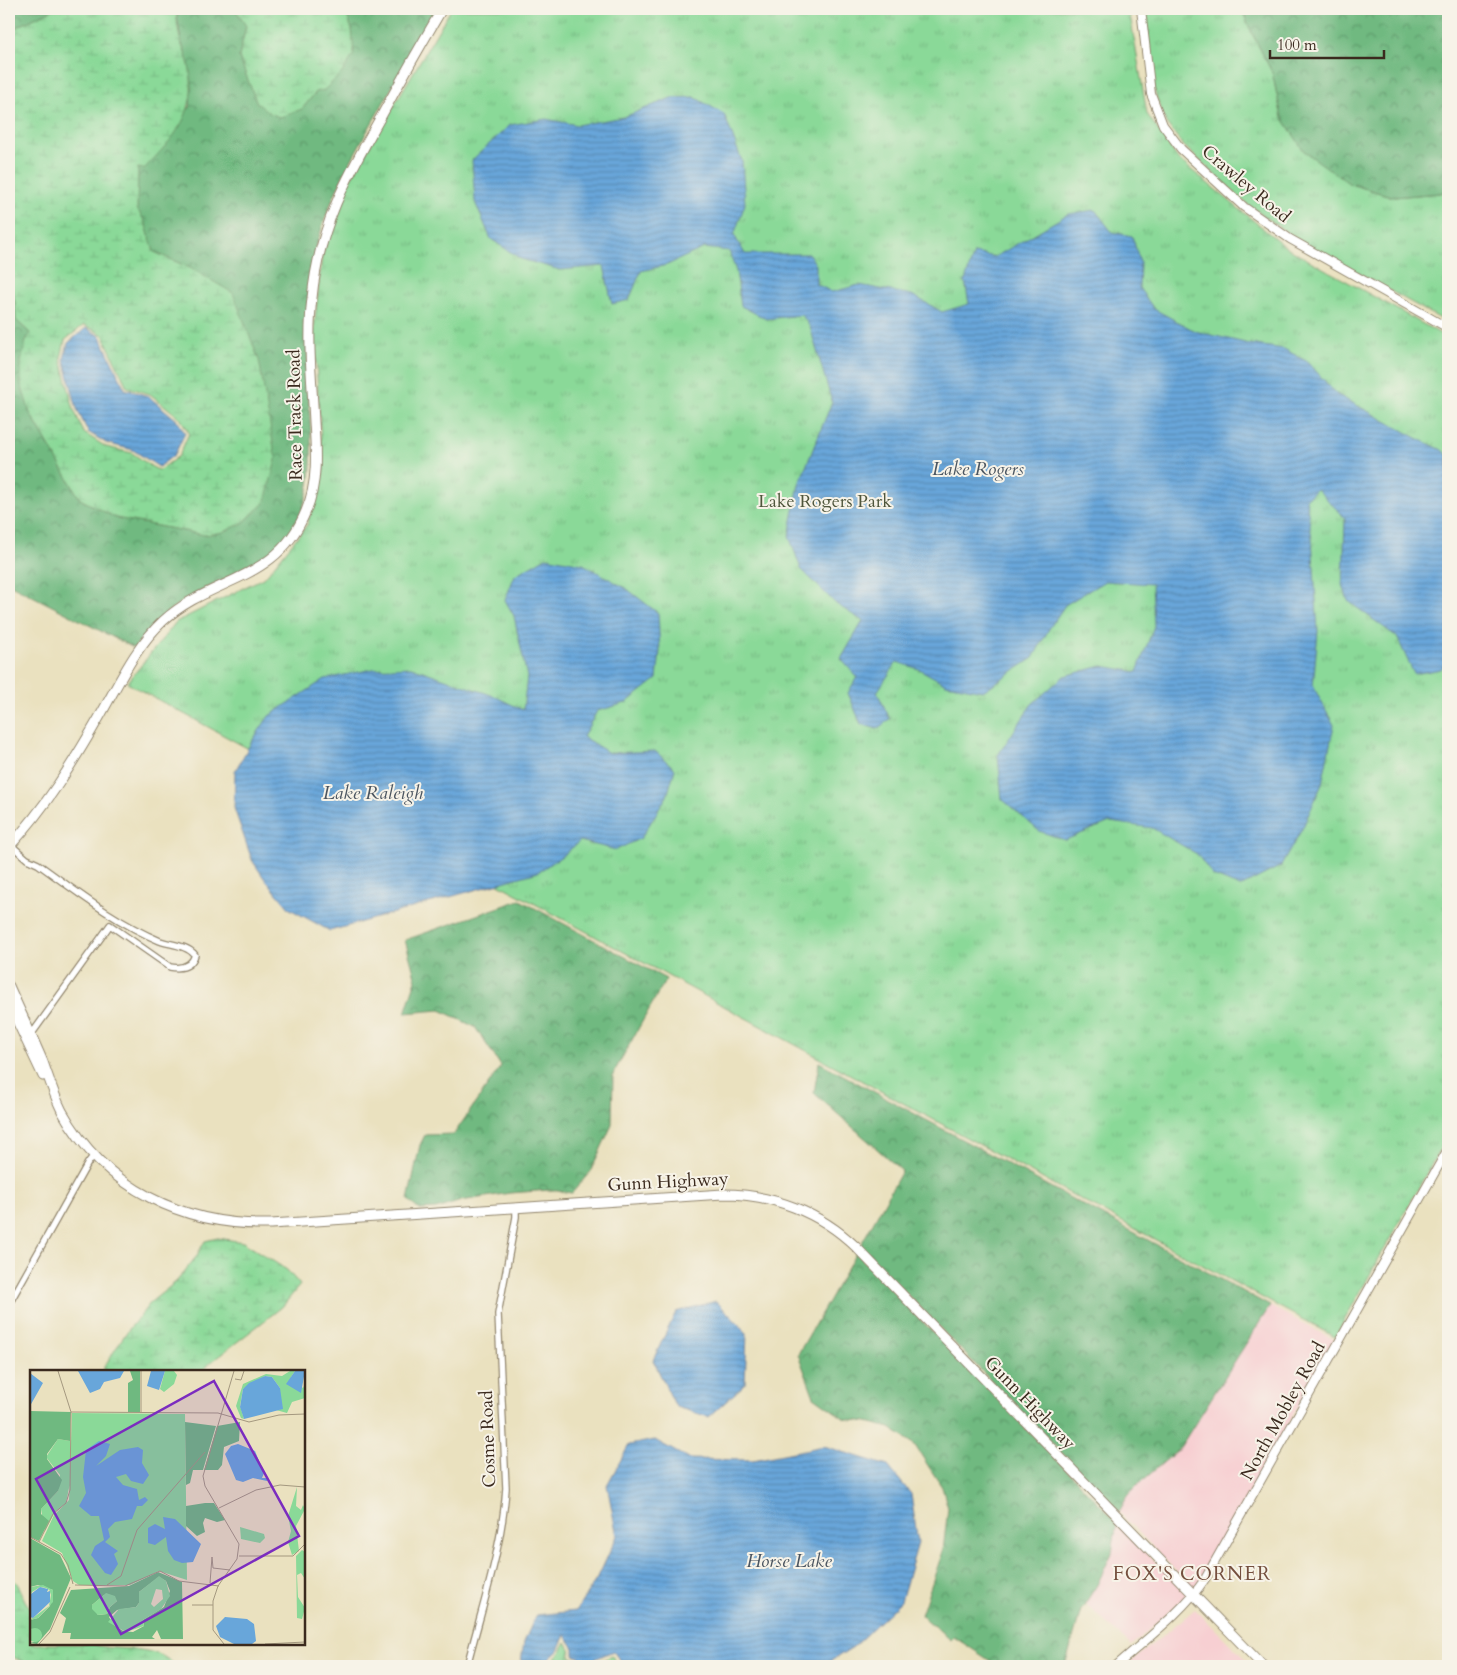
<svg xmlns="http://www.w3.org/2000/svg" width="1457" height="1675" viewBox="0 0 1457 1675" font-family="Cardo,serif">
	<style>
		.built { fill: #f7cfd2 }
		.grass { fill: url(#grass-tufts); stroke: #62825b }
		.forest { fill: url(#forest-crowns); stroke: #55724f }
		.wetland { fill: url(#wetland-marsh); stroke: #62825b; fill-rule: evenodd }
		.water { fill: url(#water-rules); stroke: #52687c }
		.lines { fill: none; stroke-linecap: round; stroke-linejoin: round }
		.minor-casing { stroke: #92866e; stroke-width: 8 }
		.tertiary-casing { stroke: #92866e; stroke-width: 10 }
		.secondary-casing { stroke: #92866e; stroke-width: 11 }
		.minor { stroke: #fff; stroke-width: 5.5 }
		.tertiary { stroke: #fff; stroke-width: 8 }
		.secondary { stroke: #fff; stroke-width: 9 }
		.labels { text-anchor: middle; dominant-baseline: central; stroke-width: 4; stroke-linejoin: round; paint-order: stroke }
		.street-label { font-size: 18px; fill: #3b2a1e; stroke: #f7f3e8 }
		.park-label { font-size: 18px; fill: #4f563c; stroke: #f7f3e8 }
		.water-label { font-size: 19px; font-style: italic; fill: #4b5560; stroke: #f7f3e8 }
		.neighbourhood-label { font-size: 19px; letter-spacing: 1px; fill: #75503f; stroke: #f7f3e8 }
		.inset-road { fill: none; stroke: #a4987f; stroke-width: 1 }
		.view { fill: #7b2cbf; fill-opacity: 0.15; stroke: #7b2cbf; stroke-width: 2.5 }
		.inset-edge { fill: none; stroke: #3b2a1e; stroke-width: 2.5 }
	</style>
	<defs>
		<pattern id="grass-tufts" width="24" height="20" patternUnits="userSpaceOnUse" patternTransform="scale(1.25)"><rect width="24" height="20" fill="#8ad998"/><path d="M3 7l-1-3M5 7V3M7 7l1-3M15 17l-1-3M17 17v-4M19 17l1-3" fill="none" stroke="#78ba83"/></pattern>
		<pattern id="forest-crowns" width="20" height="18" patternUnits="userSpaceOnUse" patternTransform="scale(1.25)"><rect width="20" height="18" fill="#6fb980"/><path d="M2 6a3 3 0 1 1 6 0M12 15a3 3 0 1 1 6 0" fill="none" stroke="#5c9768"/></pattern>
		<pattern id="wetland-marsh" width="20" height="14" patternUnits="userSpaceOnUse" patternTransform="scale(1.25)"><rect width="20" height="14" fill="#8ad998"/><path d="M1 5h8M5 5V1M11 12h8M15 12V8" fill="none" stroke="#78ba83"/></pattern>
		<pattern id="water-rules" width="6" height="5" patternUnits="userSpaceOnUse" patternTransform="scale(1.25)"><rect width="6" height="5" fill="#68a6da"/><path d="M0 2.5h6" fill="none" stroke="#5787b0"/></pattern>
	</defs>
	<rect width="100%" height="100%" fill="#f7f3e8"/>
	<filter id="ink" filterUnits="userSpaceOnUse"><feTurbulence type="fractalNoise" baseFrequency=".02" numOctaves="2"/><feDisplacementMap in="SourceGraphic" scale="10" xChannelSelector="R" yChannelSelector="G"/><feConvolveMatrix kernelMatrix="1 2 1 2 8 2 1 2 1" color-interpolation-filters="sRGB"/></filter>
	<filter id="wash" filterUnits="userSpaceOnUse"><feTurbulence type="fractalNoise" baseFrequency=".0096" numOctaves="4" result="noise"/><feDisplacementMap in="SourceGraphic" scale="20" xChannelSelector="R" yChannelSelector="G"/><feGaussianBlur stdDeviation="1.12" result="paint"/><feColorMatrix in="noise" values="0 0 0 0 0 0 0 0 0 0 0 0 0 0 0 0 0 1.4 0 .05"/><feComposite in="paint" operator="in"/></filter>
	<g filter="url(#wash)">
		<rect width="100%" height="100%" fill="#eae1bf"/>
		<path class="built" d="M1270,1306L1335,1340L1202,1577L1193,1589L1119,1512L1128,1495L1142,1481L1179,1449Z
			M1117,1522L1188,1595L1131,1646L1085,1603L1097,1585L1112,1553Z
			M1195,1609L1252,1666H1126Z"/>
		<path class="grass" d="M451,9H1129L1147,114L1178,159L1287,248L1448,338V1135L1335,1337L127,683L176,622L265,577L307,525L323,474L314,329L322,256L345,188Z
			M1145,9H1244V15L1253,35L1272,72L1282,117L1350,184L1394,197L1440,193L1448,191V323L1292,236L1247,204L1184,146L1166,123L1155,93Z"/>
		<path class="forest" d="M9,9H54L17,27L9,34Z
			M176,9H236L246,26L239,57L257,103L302,109L316,92L324,90L352,30L345,9H437C417,44 397,79 377,114C349,163 322,211 312,267C304,312 308,358 309,403C311,443 317,486 296,522C268,572 220,576 177,605C160,616 147,632 134,648L9,584V279L15,302L16,320L30,333L26,341L30,413L80,499L116,518L205,535L243,523L265,502L190,268L154,252L145,222L137,209L138,168L190,107L191,85L189,65L181,41Z
			M1244,9H1448V191L1440,193L1394,197L1350,184L1304,151L1282,117L1272,72L1253,35L1244,15Z
			M520,900L666,979L613,1074L612,1125L590,1172L572,1193L550,1190L510,1193L461,1201L436,1209L419,1210L408,1200L420,1145L425,1135L454,1134L501,1066L475,1027L440,1010L405,1013L416,980L405,940Z
			M819,1062L1270,1306L1179,1449L1142,1481L1128,1495L1119,1512L860,1246L902,1171L814,1093Z
			M856,1253L1117,1522L1112,1553L1097,1585L1081,1610L1065,1666H998L954,1637L951,1640L921,1615L943,1551L948,1508L942,1487L914,1444L890,1428L867,1422L845,1419L814,1397L798,1354Z"/>
		<path class="wetland" d="M54,9H176C177,20 178,32 181,43C184,50 187,58 189,65C199,114 174,137 144,169L138,168L137,209L145,222L154,252L190,268L233,293L259,360L276,460L265,502L243,523L223,532L205,535L116,518L80,499L30,413L21,384V362L26,341L30,333L16,320L15,302L9,279V228L14,209L9,194V34L17,27ZM84,325L103,335L127,387L150,394L180,418L188,431L189,433L179,456L161,469L158,470L152,467L132,453L106,447L84,433L74,410L61,358L65,340Z
			M235,9H345L352,30L354,54L342,73L324,90L316,92L302,109L280,117L271,114L257,103L239,57L246,26Z
			M218,1238L243,1242L287,1270L300,1285L282,1307L210,1363L203,1371H104V1367L126,1333L152,1301L177,1281L196,1257L205,1241Z
			M9,1576C24,1585 19,1598 31,1608V1644H92C112,1651 136,1646 158,1654C164,1656 171,1662 177,1666H31L9,1655Z
			M566,1642L570,1649L571,1657L583,1663L585,1666H548L559,1654Z
			M612,1656L619,1665H634L635,1666H595L598,1662Z"/>
		<path class="water" d="M694,97L724,114L742,161L745,204L734,235L745,254H809L816,265V284L832,292L859,285L912,295L942,312L969,304L965,281L974,253L995,257L1068,214L1095,210L1112,232L1132,236L1140,262L1139,288L1154,309L1195,331L1249,344L1284,349L1308,362L1336,394L1417,438L1442,450L1448,456V661L1441,669L1414,674L1397,637L1348,601L1343,585L1345,518L1317,489L1306,499L1312,538L1318,631L1313,686L1334,725L1322,784L1303,827L1281,866L1240,887L1213,876L1197,854L1152,828L1110,822L1065,840L1039,831L1002,799L998,755L1032,704L1064,676L1102,666L1137,672L1154,626L1152,584L1105,581L1065,605L1049,629L1033,658L983,691L946,684L919,669L897,662L877,692L890,719L877,729L861,724L848,693L857,677L841,659L863,621L836,604L801,569L789,536L799,484L832,402L810,327L802,315L766,319L741,306L736,271L729,251L704,248L667,265L641,271L629,300L612,304L604,266L560,270L521,259L491,239L475,202L472,160L510,125L546,119L577,125L624,117L671,98Z
			M86,328L100,336L125,389L148,396L177,420L185,433L175,454L159,467L133,450L106,443L88,432L77,409L64,359L68,343Z
			M546,557L583,564L627,589L658,613L660,651L657,679L626,703L597,711L583,737L609,753L655,751L675,769L667,796L641,838L616,850L580,841L565,854L538,872L330,931L290,909L264,878L252,860L234,808L235,771L252,741L269,716L325,679L373,669L411,667L494,696L523,710L527,677L514,616L505,600L515,575Z
			M716,1301L747,1333L745,1384L709,1417L676,1407L653,1360L676,1312Z
			M655,1440L689,1459L753,1460L824,1446L888,1466L911,1494L918,1543L901,1601L853,1647L823,1666H639L635,1661L621,1662L613,1651L595,1659L589,1666L586,1660L574,1655V1648L565,1635L557,1652L543,1664L544,1666H527L521,1662L524,1642L536,1615L576,1611L599,1575L617,1536L607,1485L629,1445Z"/>
	</g>
	<g filter="url(#ink)">
		<g class="lines">
			<defs>
				<path id="minor" d="M11,845L27,859L38,864C77,892 115,922 160,941C171,945 187,945 195,955C191,967 181,969 170,967L110,925L31,1035
					M9,1304L88,1163L94,1155
					M467,1666C482,1607 502,1549 506,1488L498,1314L516,1217V1208"/>
				<path id="tertiary" d="M1141,9L1151,94L1163,125L1181,149L1244,207L1290,239L1448,328
					M1116,1666C1146,1639 1182,1613 1205,1579L1448,1149"/>
				<path id="secondary" d="M9,847C46,807 73,763 100,716C119,683 135,647 163,621C212,576 277,583 306,511C318,483 316,452 314,422C312,381 307,339 312,298C319,225 348,175 383,113C402,78 422,43 442,9
					M9,986C20,1011 32,1036 43,1062C49,1079 54,1095 62,1111C105,1189 184,1226 271,1224L723,1194C772,1194 820,1212 856,1247L1263,1666
					M9,1004L43,1076"/>
			</defs>
			<use href="#minor" class="minor-casing"/>
			<use href="#tertiary" class="tertiary-casing"/>
			<use href="#secondary" class="secondary-casing"/>
			<use href="#minor" class="minor"/>
			<use href="#tertiary" class="tertiary"/>
			<use href="#secondary" class="secondary"/>
		</g>
	</g>
	<g class="labels">
		<g class="street-label">
			<text transform="translate(1246 184) rotate(40)">Crawley Road</text>
			<text transform="translate(295 415) rotate(-91)">Race Track Road</text>
			<text transform="translate(668 1182) rotate(-3)">Gunn Highway</text>
			<text transform="translate(1030 1403) rotate(46)">Gunn Highway</text>
			<text transform="translate(1283 1411) rotate(-61)">North Mobley Road</text>
			<text transform="translate(488 1439) rotate(-92)">Cosme Road</text>
		</g>
		<g class="park-label">
			<text x="825" y="501">Lake Rogers Park</text>
		</g>
		<g class="water-label">
			<text x="978" y="469">Lake Rogers</text>
			<text x="373" y="793">Lake Raleigh</text>
			<text x="789" y="1561">Horse Lake</text>
		</g>
		<g class="neighbourhood-label">
			<text x="1192" y="1574">FOX'S CORNER</text>
		</g>
	</g>
	<g transform="translate(30 1370)">
		<rect width="275" height="275" fill="#eae1bf"/>
		<path d="M42,43L155,44L157,210L129,201L100,215H49L43,211L32,183L12,171L24,145L39,130ZM28,69L40,71V113L36,133L25,142L15,161L11,139L28,121L30,105L16,87Z" fill="#8ad998"/>
		<path d="M100,1H110V42H98V13L103,10ZM0,41L41,42L40,71L28,69L17,84V89L32,110L28,121L11,139V144L19,151L9,171L0,167ZM155,52L186,56L173,100H163L160,113L156,115ZM210,52L209,71L194,77L192,95L188,100H174L187,56ZM175,133H184L195,150L187,152L175,148L173,153L175,162L167,166L156,156V136ZM0,168L30,185L41,208L20,259L7,274L0,273L7,271L12,265L0,258V250L8,248L20,236L23,220L8,215L0,217ZM128,202L152,212L153,269H131L127,260L122,267L125,269H40L41,263H32L36,248L30,243L41,220L99,216ZM129,207L136,211L140,221L134,237L113,250L114,256L103,262L93,261L84,255L79,247L87,240L106,237L109,233V222ZM74,225L87,231L80,237L77,244L68,245L62,235Z" fill="#6fb980" fill-rule="evenodd"/>
		<path d="M135,1H144L147,5L144,14L134,22L130,19ZM260,1H265L261,7L273,18L275,14V28L262,32L257,43L246,40H250V18L242,7L235,6L213,19L210,36L214,49L211,48L206,36L213,14L236,4L252,6ZM267,117L266,136L271,140L273,135L275,139L266,156L269,181L262,185L258,172L261,161L258,146ZM210,157L234,164L235,168L230,173L211,169ZM272,180L275,182V209L271,203L267,205L268,227L275,238L272,249L267,248L266,186ZM129,206L136,211L140,226L131,239L113,250L114,256L96,262L78,252L89,239L106,237L109,233V222ZM126,219L132,220L133,229L124,237L121,234ZM13,215L23,220V232L8,248L0,250L19,236L21,225L19,219L16,222L17,218L10,217L2,222L0,228V217ZM76,223L85,226L87,231L80,237L77,244L68,245L62,239V235ZM-2 265a7 7 0 1 1 14 0a7 7 0 1 1-14 0Z" fill="#8ad998" fill-rule="evenodd"/>
		<path d="M48,1H94L90,8L74,12L70,19L60,23ZM121,1H135L129,20L117,16ZM265,1H275L271,23L256,14ZM0,3L13,13L0,36ZM235,6L242,7L250,18L253,39L214,49L210,37L213,19L219,13ZM69,71L80,74L76,86L66,96L90,80L108,77L113,80L112,93L119,105L113,114L101,111L96,104L86,107L93,115L107,119L109,130L115,127L118,130L112,136H107L102,149L85,152L78,159L80,167L75,172L88,181L84,184L88,194L81,205L75,203L61,185L65,176L74,170L69,146H61L49,136L56,123L53,107L56,80ZM208,74L225,81L234,103L232,108H236L237,105V111L223,108L213,112L206,110L195,84L201,76ZM133,147L145,149L171,174L163,192L152,193L144,190L138,181L136,167L125,175L118,173V158L125,154L135,159ZM10,217L18,219L17,222L20,221V232L3,248L0,247L1,224ZM195,247L217,249L224,254L226,271L222,274H204L190,267L186,256Z" fill="#68a6da"/>
		<path class="inset-road" d="M111,1V43M205,9L211,10L214,1M41,42L188,43L219,52L249,45L275,44M189,138L226,120L250,115L275,117M0,167L31,184L38,195L43,214M9,172L23,144L36,133L40,120L41,42L28,1M209,186H263L275,174M182,187L183,198L200,200M180,213L182,187M45,215L95,216L130,201L149,211L189,216M77,215L91,206L107,160L175,82M162,235H183M9,274L20,262L40,217M194,274L183,260V231L188,216L207,189L209,174L175,116L173,106L204,1M235,274L275,272"/>
		<path class="view" d="M184,11L269,166L91,264L6,109Z"/>
		<rect width="275" height="275" class="inset-edge"/>
	</g>
	<rect width="1457" height="1675" fill="none" stroke="#f7f3e8" stroke-width="30"/>
	<path d="M1270 50v8h114v-8" fill="none" stroke="#3b2a1e" stroke-width="2.5"/>
	<text x="1277" y="50" font-size="15" fill="#3b2a1e" stroke="#f7f3e8" stroke-width="4" paint-order="stroke">100 m</text>
</svg>
